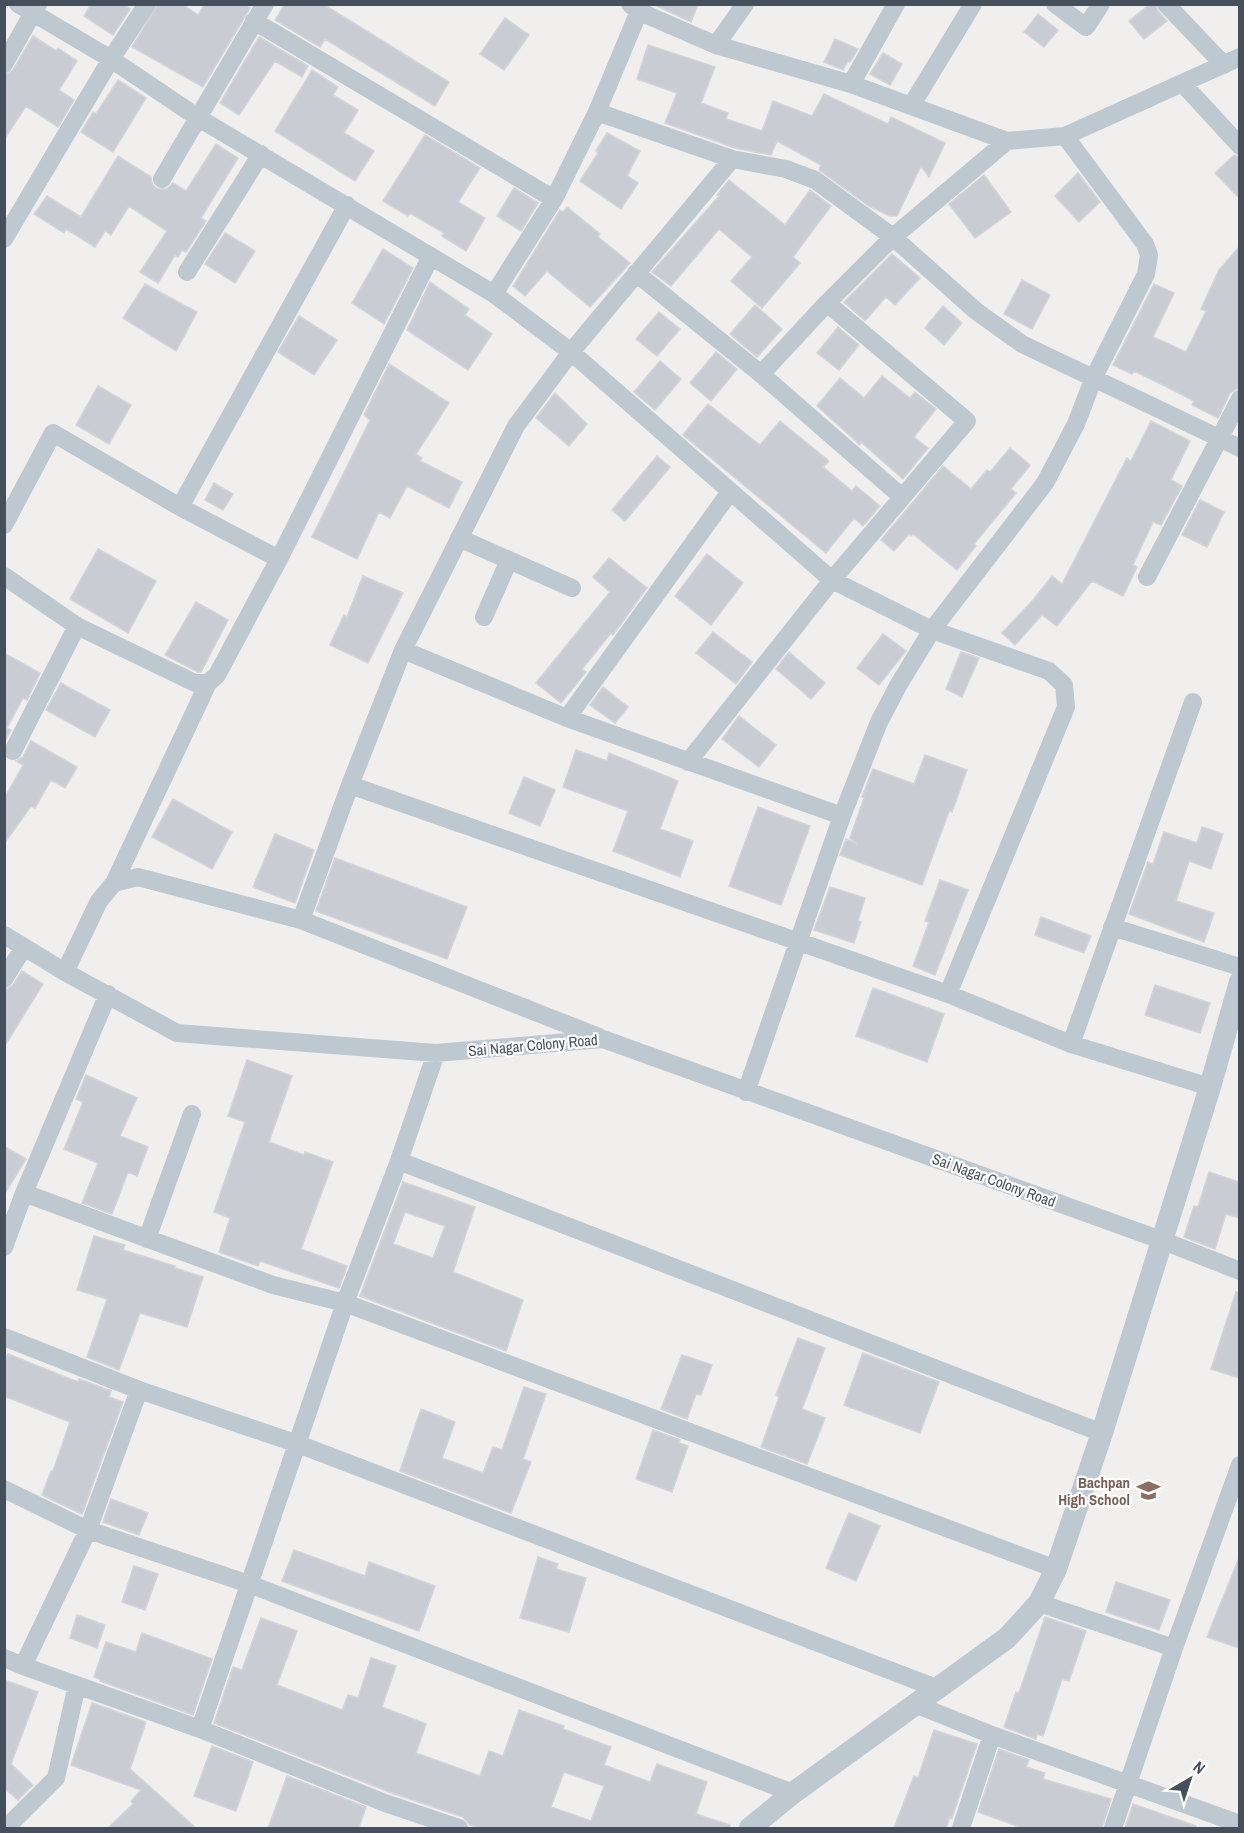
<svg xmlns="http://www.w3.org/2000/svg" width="1244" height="1833" viewBox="0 0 1244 1833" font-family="'Archivo Narrow',sans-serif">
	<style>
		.building { fill: #caccd4; stroke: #d2d4da; stroke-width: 1.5; fill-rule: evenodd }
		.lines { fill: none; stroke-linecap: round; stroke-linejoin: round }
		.minor { stroke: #bec8d0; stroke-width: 18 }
		.tertiary { stroke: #bec8d0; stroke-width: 22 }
		.labels { text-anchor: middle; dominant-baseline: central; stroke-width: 4.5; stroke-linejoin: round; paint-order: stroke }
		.street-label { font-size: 15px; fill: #46505c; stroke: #fff }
		.education-label { font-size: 15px; font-weight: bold; fill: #785e54; stroke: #fff; text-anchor: end }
	</style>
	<rect width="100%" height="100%" fill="#f1eeee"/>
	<path class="building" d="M91,4H124L130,9L113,35L84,16Z
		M158,4H182L198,15L205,4H245L250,8L203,87L132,47Z
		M285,4H323L449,82L435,106L325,39L320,47L275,20Z
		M653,4H698L691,22Z
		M1150,4H1155L1158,11L1167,21L1144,39L1129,21Z
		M1038,14L1058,30L1044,47L1024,32Z
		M505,18L529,35L504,70L480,54Z
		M33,36L56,51L58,48L77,61L59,90L74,100L58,127L26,106L4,140V75L13,70Z
		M259,37L308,66L302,77L275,61L239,115L220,103Z
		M835,39L858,49L850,62L848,61L843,70L824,62Z
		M648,45L715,67L701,103L728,113L726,119L762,131L773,101L812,116L824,94L888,124L891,117L945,143L929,177L921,166L897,216H890L869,206L819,170L821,165L777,141L771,155L735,148L665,123L677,93L637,79Z
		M883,53L902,64L890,85L870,74Z
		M312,70L338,87L333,95L358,110L344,133L374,151L355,181L275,131Z
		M118,80L146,98L113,152L81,132L93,112L96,114Z
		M607,133L640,151L627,176L638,183L621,209L580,181L598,153L596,151Z
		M425,135L480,168L458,202L485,218L466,251L442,236L444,233L410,213L408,216L383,201Z
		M216,144L238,158L201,218L206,221L186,252L182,250L178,257L175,255L158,283L140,272L167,231L129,206L111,235L105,231L95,247L66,229L64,233L34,214L47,196L81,217L118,156L151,177L152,184L157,189H167L173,183L186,191Z
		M1234,155L1239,157V198L1215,173Z
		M1078,173L1100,202L1079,222L1055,196Z
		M984,175L1011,212L975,238L949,204Z
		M729,180L785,225L810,190L831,206L793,257L800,263L762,308L731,281L752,257L719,229L671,286L652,272L719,196L717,195Z
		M514,188L538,203L521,231L497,216Z
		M567,207L600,234L598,237L630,263L590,307L547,271L525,296L513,286L560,210L563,212Z
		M225,233L255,251L235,283L205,264Z
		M1239,247V388L1230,393L1218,418L1192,405L1194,401L1165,386L1134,371L1132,374L1113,365L1154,284L1174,293L1153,337L1186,352L1206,311L1201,309L1219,270Z
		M383,249L413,268L384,324L352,303Z
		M892,254L920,278L895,305L886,297L865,321L844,302Z
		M1022,280L1050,295L1032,329L1004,314Z
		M430,282L469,309L465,315L492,334L468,370L407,330Z
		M145,284L197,312L176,351L123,318Z
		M755,305L782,329L757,357L730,334Z
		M943,306L962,323L944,345L925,328Z
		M659,312L680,329L657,356L636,339Z
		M299,316L337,340L314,375L278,352Z
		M838,327L859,345L839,370L817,353Z
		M716,352L737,369L711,401L690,383Z
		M660,361L681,379L655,410L634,392Z
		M389,364L449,403L416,454L422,458L420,461L462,482L449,508L407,486L390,518L379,512L357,559L312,537L370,420L364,415Z
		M882,376L910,398L915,392L936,409L914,437L928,448L903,479L861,442L859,445L858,443L817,406L840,378L864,398Z
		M98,386L131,405L109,444L76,425Z
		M555,393L587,424L569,446L536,418Z
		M708,404L760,445L780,421L829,461L823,467L852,491L856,486L880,506L863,526L854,518L826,553L683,435Z
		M1151,421L1190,441L1171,480L1182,486L1161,525L1153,522L1133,565L1137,567L1123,596L1092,581L1057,626L1042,615L1015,645L1002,633L1034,599L1052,576L1062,584L1127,458L1131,461Z
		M1010,448L1030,465L1011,489L1016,493L974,544L976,546L957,570L913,534L911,536L909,534L894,551L881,540L943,466L971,489L987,470L990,472Z
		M657,456L670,467L625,521L612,510Z
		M214,483L233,494L223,510L205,500Z
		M1200,500L1224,512L1207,547L1182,535Z
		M98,549L156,581L128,633L70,599Z
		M707,554L743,583L711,625L675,596Z
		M609,558L647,588L613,635L611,633L582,669L586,672L561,703L536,683L610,592L593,577Z
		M363,576L403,593L368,663L330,645L344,615L347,617Z
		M196,602L228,620L201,672H198L165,655Z
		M713,632L752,662L736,684L696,653Z
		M883,634L906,651L879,685L857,668Z
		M789,652L825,683L811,699L776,669Z
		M961,652L979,658L962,697L946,689Z
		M4,653L40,673L27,700L23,698L7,728L11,730L4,743Z
		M61,683L110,710L95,737L46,710Z
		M603,687L628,707L615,723L590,705Z
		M739,716L776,745L759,767L722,739Z
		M31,741L77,767L65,788L51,780L35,808L31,806L4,844V799L23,765L16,761L23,757Z
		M576,750L607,761L609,753L678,781L660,829L693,841L680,877L613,851L628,811L563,787Z
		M925,755L967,770L952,812L949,811L922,885L840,855L846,839L857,844L850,838L864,798L862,797L873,769L914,784Z
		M524,777L555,790L540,826L509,813Z
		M173,799L232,832L212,869L152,837Z
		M758,807L810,826L781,905L729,886Z
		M1202,827L1223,834L1211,869L1189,861L1176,901L1214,913L1204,942L1129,914L1148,862L1153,864L1164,832L1197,843Z
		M275,834L314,850L295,903L253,887Z
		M335,858L467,907L447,959L316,911Z
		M940,880L968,890L935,975L913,966L929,922L925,921Z
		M830,887L865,898L858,921L861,922L854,943L814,930Z
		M1041,917L1091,936L1084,953L1035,935Z
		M22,971L43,984L4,1047V991L13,985Z
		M1155,985L1210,1003L1200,1033L1145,1015Z
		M873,988L944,1014L927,1062L856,1036Z
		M247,1060L292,1076L269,1142L304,1155L305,1152L333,1162L301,1249L347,1266L339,1288L260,1261L258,1266L219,1252L230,1218L214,1212L245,1122L228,1116Z
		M86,1075L137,1098L120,1136L148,1147L137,1176L128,1172L112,1214L82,1203L98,1163L64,1149L83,1102L76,1099Z
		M4,1146L26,1159L4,1195Z
		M1209,1172L1239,1182V1218L1226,1214L1215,1249L1184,1237L1194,1206L1198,1207Z
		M403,1182L475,1207L453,1272L523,1300L506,1351L360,1296ZM405,1212L445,1226L433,1258L393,1244Z
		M94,1236L125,1245L123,1250L175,1266V1268L203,1277L187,1327L140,1313L119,1370L87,1357L107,1299L77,1290Z
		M1236,1292L1239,1293V1378L1211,1369Z
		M798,1338L825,1348L802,1409L825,1418L807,1464L761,1447L779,1397L776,1395Z
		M863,1353L939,1382L920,1433L844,1405Z
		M8,1354L78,1382L79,1379L111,1391L109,1397L123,1402L82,1514L42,1495L51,1471H53L70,1422L4,1396V1364Z
		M682,1355L712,1365L701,1395L696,1394L687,1419L661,1409Z
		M524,1387L546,1394L523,1459L531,1462L511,1513L400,1471L421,1409L455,1422L442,1458L483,1473L493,1447L502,1450Z
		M653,1430L680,1440L679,1443L688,1446L672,1492L636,1479Z
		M111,1499L148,1513L139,1535L103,1522Z
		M849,1513L880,1526L856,1581L826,1568Z
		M294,1550L365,1576L369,1562L435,1586L419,1631L282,1581Z
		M538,1557L558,1564L556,1569L586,1578L569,1632L520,1618Z
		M1239,1558V1648L1207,1637Z
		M134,1566L158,1574L145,1610L122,1602Z
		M1116,1582L1170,1600L1159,1630L1106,1612Z
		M77,1615L105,1625L97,1648L70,1638Z
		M1045,1617L1086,1631L1069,1681L1062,1679L1043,1736L1037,1734L1036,1739L1004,1727L1016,1692L1019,1693Z
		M261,1618L297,1631L277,1685L342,1710L348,1695L358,1698L371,1658L396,1666L382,1707L426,1724L416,1753L480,1776L489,1751L503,1756L519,1710L564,1726L563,1729L611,1747L604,1765L650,1782L657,1764L707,1782L696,1814L730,1825L729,1828H479L470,1825L463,1817L389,1792L214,1723L233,1667L242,1670ZM564,1772L604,1786L591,1821L551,1807Z
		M142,1633L212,1659L193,1715L100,1681V1679L94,1677L106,1642L136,1652Z
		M4,1680L38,1692L11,1764L33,1785L18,1800L4,1788Z
		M92,1703L146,1722L130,1769L196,1828H108L133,1804L131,1801L141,1790L71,1765Z
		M934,1730L977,1744L952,1818L950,1817L946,1828H894L914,1776L918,1778Z
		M212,1746L253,1762L236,1811L194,1796Z
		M999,1749L1029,1760L1026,1767L1045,1773L1043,1779L1111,1799L1102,1828H1022L978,1812Z
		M287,1776L366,1807L359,1828H268Z
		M1133,1804L1196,1826L1195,1828H1125Z"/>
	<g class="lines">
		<path class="minor" d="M18,4L111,59L197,117L494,294L571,352L832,580L932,630L1049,671L1064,685L1066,707L948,994
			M630,4L638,11L716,45L851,84L1007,141
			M1055,4L1086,27L1101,4
			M1166,4L1224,65
			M254,21L554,199
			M716,45L745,4
			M4,64L38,4
			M851,84L896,4
			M1183,84L1240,146
			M911,106L973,4
			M597,112L732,159L786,169L815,180L893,237L976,311L1022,344L1240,448
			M162,179L265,4
			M4,239L111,59L147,4
			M187,272L261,154
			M636,273L761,374L902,497
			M494,294L554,199L597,112L642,4
			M761,374L827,303L893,237L1007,141L1065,136L1240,57
			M180,507L347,205
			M4,525L53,433L180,507L279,559
			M459,538L572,588
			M4,576L77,626L195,683H208L217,675L279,559L431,256
			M1147,577L1240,399
			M484,617L509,560
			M403,650L567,718L842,816
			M567,718L730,492
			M13,751L77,626
			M688,762L832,580L967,421L827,303
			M350,785L948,994L1071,1044L1210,1087
			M114,883L208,683
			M301,920L350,785L403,650L516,426L571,352L732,159
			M1112,927L1240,967
			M4,935L65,972L177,1033L436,1053L603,1039L1161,1240L1240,1271
			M65,972L99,901L114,883L138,877L301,920L599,1037
			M4,979L24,947
			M1071,1044L1193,702
			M746,1092L842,816L879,722L899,684L932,630L1045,483L1076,424L1094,377L1146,274L1149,255L1145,244L1065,136
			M399,1161L1102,1433
			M24,1193L273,1285L345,1303L1056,1569
			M147,1239L192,1114
			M4,1247L24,1193L108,994
			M4,1337L139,1390L298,1444L936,1688
			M139,1390L88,1530L23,1666L200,1729L385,1803L459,1828
			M4,1489L88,1530L249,1584L793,1793
			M1039,1603L1174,1648L1240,1465
			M4,1658L23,1666
			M917,1705L992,1735L1240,1824
			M200,1729L345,1303L399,1161L436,1053
			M6,1828L56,1778L77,1685
			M961,1828L992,1735
			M1113,1828L1174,1648"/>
		<path class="tertiary" d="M750,1828L793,1793L1007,1638L1039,1603L1056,1569L1102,1433L1210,1087L1240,982"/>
	</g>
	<defs>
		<symbol id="school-bare" viewBox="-9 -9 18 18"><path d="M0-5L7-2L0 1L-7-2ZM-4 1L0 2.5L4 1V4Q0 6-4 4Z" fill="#8d6e63" stroke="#fff" stroke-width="2.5" paint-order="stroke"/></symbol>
	</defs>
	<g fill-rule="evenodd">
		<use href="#school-bare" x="1132" y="1474" width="33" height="33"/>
	</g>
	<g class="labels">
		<g class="street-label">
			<text transform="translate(533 1045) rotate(-5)">Sai Nagar Colony Road</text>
			<text transform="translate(994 1180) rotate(20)">Sai Nagar Colony Road</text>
		</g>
		<g class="education-label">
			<text x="1130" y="1482">Bachpan<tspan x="1130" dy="17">High School</tspan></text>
		</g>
	</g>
	<rect width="1244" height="1833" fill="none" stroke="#46505c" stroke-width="12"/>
	<g transform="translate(1190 1779) rotate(39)" stroke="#ffffff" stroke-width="4.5" paint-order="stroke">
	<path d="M0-4.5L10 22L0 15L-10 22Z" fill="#46505c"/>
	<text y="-9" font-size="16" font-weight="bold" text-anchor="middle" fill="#46505c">N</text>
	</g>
</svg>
